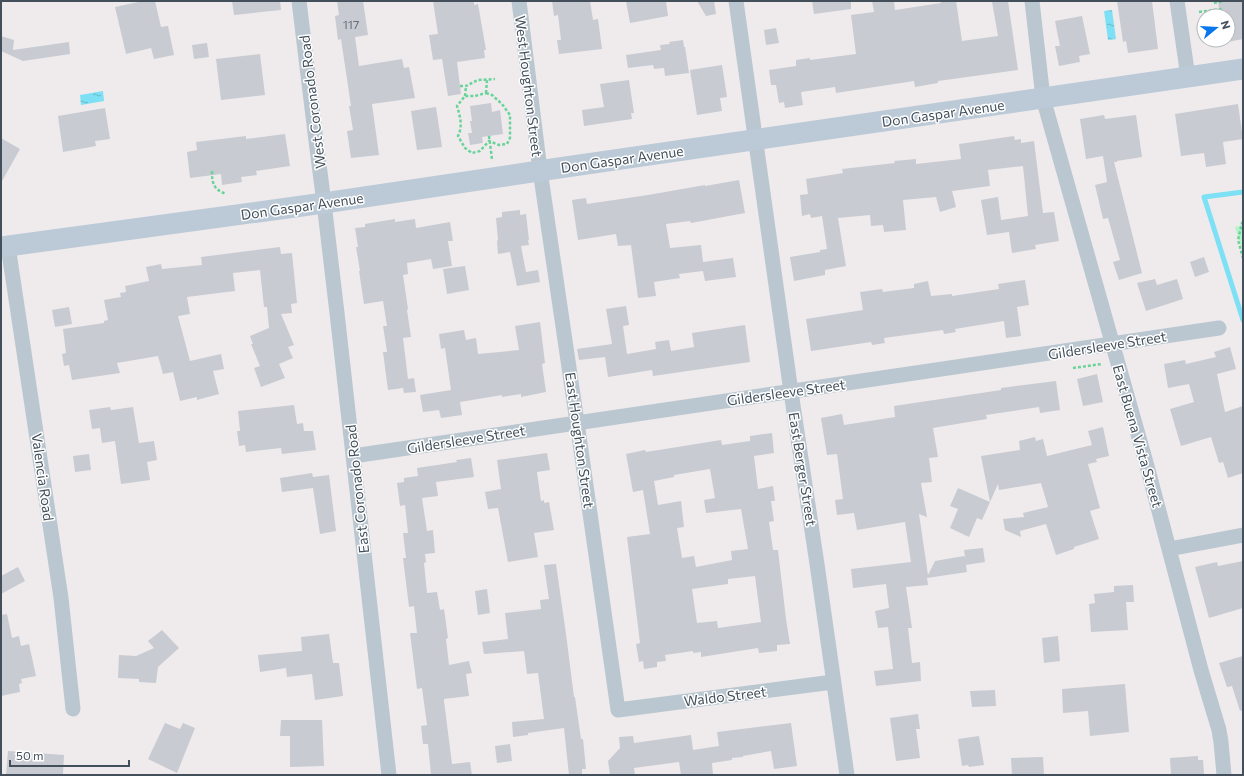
<svg xmlns="http://www.w3.org/2000/svg" width="1244" height="776" viewBox="0 0 1244 776" font-family="Commissioner,sans-serif">
	<style>
		.grass { fill: #b4f2ca }
		.water { fill: url(#water-ripples) }
		.lines { fill: none; stroke-linecap: round; stroke-linejoin: round }
		.stream { stroke: #7de0f4; stroke-width: 5 }
		.building { fill: #c8cbd2; fill-rule: evenodd }
		.path { stroke: #69d39a; stroke-width: 2.5; stroke-dasharray: 3 2; stroke-linecap: butt }
		.street { stroke: #bbc7d0; stroke-width: 15 }
		.secondary { stroke: #bccad8; stroke-width: 21 }
		.labels { text-anchor: middle; dominant-baseline: central; stroke-width: 3; stroke-linejoin: round; paint-order: stroke }
		.number-label { font-size: 12px; fill: #646f79 }
		.street-label { font-size: 14px; fill: #43505b; stroke: #fff }
	</style>
	<defs>
		<pattern id="water-ripples" width="26" height="14" patternUnits="userSpaceOnUse"><rect width="26" height="14" fill="#7de0f4"/><path d="M2 4q2-2 4 0t4 0M15 11q2-2 4 0t4 0" fill="none" stroke="#68b8c9"/></pattern>
	</defs>
	<rect width="100%" height="100%" fill="#efebec"/>
	<path class="grass" d="M1243,225V252L1235,227Z"/>
	<path class="water" d="M1112,10L1116,39L1108,40L1104,11Z
		M103,91L104,101L81,105L80,95Z"/>
	<g class="lines">
		<path class="stream" d="M1243,192L1204,197L1243,320"/>
	</g>
	<path class="building" d="M143,1H155L161,27L168,26L174,55L154,59L151,48L126,54L115,7Z
		M232,1H280L281,10L234,15Z
		M337,1H363L368,35L355,37L359,66L402,59L404,68L409,67L415,98L372,104L379,155L351,158L347,131L353,130L349,106H351L341,39L338,40L335,16L339,15Z
		M433,1H474V5L478,4L486,50H484L485,58L457,62L461,94L448,96L442,59L433,60L429,35L438,34Z
		M552,1H590L593,20L598,19L602,49L559,54L557,40H561L558,15L554,16Z
		M626,1H666L668,16L630,23Z
		M697,1H714L716,14L706,16Z
		M812,1H851V9L814,14Z
		M872,1H894L895,10L941,3L940,1H956L962,41L998,36L992,2L1008,1L1018,70L938,81V83L915,87L914,81L836,93L835,87L801,92L803,105L785,108L784,102L779,103L776,85H771L769,70L796,66V60L810,58V60L856,54L851,15L874,12Z
		M1117,1H1152L1158,49L1128,53L1126,41L1123,42Z
		M1218,1H1243V39L1228,42V16H1220Z
		M1082,16L1090,54L1079,56L1080,62L1059,66L1055,46H1060L1055,21Z
		M776,28L779,43L766,45L764,30Z
		M1,36L14,40L13,50L69,42L70,54L23,61L1,51Z
		M683,40L684,47H685L689,73L665,76L664,68L654,69L653,65L628,68L626,55L661,50L660,45L670,44L669,42Z
		M207,43L209,57L194,59L192,45Z
		M260,54L265,95L221,100L216,59Z
		M722,65L727,97L720,98L722,111L697,115L690,70Z
		M629,80L634,113H631L632,119L584,126L582,110L604,107L600,84Z
		M491,103L492,112L500,110L503,134L482,137L483,143L470,145L468,133H472L470,121H472L470,106Z
		M1238,104L1243,139L1223,142L1226,164L1206,167L1204,153L1181,156L1175,114Z
		M436,107L442,147L417,150L411,111Z
		M105,108L110,139L95,141L96,146L63,152L58,116Z
		M1104,115L1105,119L1136,115L1142,157L1117,161V162H1114L1142,273L1119,280L1113,262L1120,260L1108,218L1103,219L1095,185L1107,182L1103,156L1086,159L1080,119Z
		M285,134L290,166L256,171L257,175L241,177L242,182L222,185L221,174L190,178L187,152L197,150L196,142L246,136V139Z
		M1014,136L1015,140L1021,139V143L1034,141L1043,213L1054,212L1059,241L1035,245L1036,249L1012,253L1009,232L987,235L981,200L998,197L1001,220L1028,216L1023,166L988,170L990,186L952,191L956,207L940,212L936,197L903,200L906,230L884,232L883,225L871,226L870,215L838,218L846,266L825,270V275L794,281L790,257L820,252V250L827,249L822,216L811,218L810,214L802,216L800,195L808,194L806,179L843,173L842,169L895,163L894,161L916,159V164L961,159L959,144Z
		M1,138L20,149L1,183Z
		M739,180L745,213L691,223L690,221L666,224L670,248L701,245L703,262L733,258L736,277L705,281L703,271L679,274L680,278L654,282L656,296L638,298L631,245L618,246L616,234L578,240L572,200L586,198L587,204L648,195L705,185V186Z
		M520,210V215L526,214L529,240H528L529,245L521,246L526,272L538,270L540,282L517,286L510,252L498,254L497,241L498,240L496,218L502,217V212Z
		M395,219V222L415,219L416,228L450,222L453,241H448L452,266L433,269L431,259L407,263L408,274L403,275L408,309L407,310L411,337L403,338L408,379L414,378L416,392L404,393L403,388L388,390L383,352H387L383,326H387L383,301L364,304L359,271H360L356,247H358L355,228L365,227V224Z
		M280,247L281,254L292,253L297,303L291,304L292,313L281,314L294,345L288,347L293,358L279,364L285,378L261,387L254,368L260,366L251,344H253L250,336L269,328L267,307H264L260,270L233,273L235,291L187,297L190,314L178,316L190,361L221,354L224,369L213,371L219,394L197,400V397L180,401L173,372L163,374L158,356L117,363L120,373L72,380L69,365L64,366L62,354L66,353L63,329L104,323V321L108,320L104,300L121,297L120,293L126,292L125,286L149,281L146,267L161,264L162,269L202,265L201,257Z
		M1204,257L1209,272L1195,277L1190,262Z
		M465,266L469,290L447,294L443,269Z
		M1155,279L1157,285L1177,279L1183,299L1146,311L1137,283Z
		M1025,280L1029,305L1017,307L1021,336L1006,338L1004,321L955,329L956,332L944,334L943,330L884,338L885,343L872,345L871,342L811,351L806,319L863,310L860,292L882,289L883,292L914,288V284L928,281L931,296L952,294V296L999,289L998,284Z
		M626,306L629,325L623,326L627,354L656,349L655,342L669,340L671,351L694,347L692,333L745,325L750,362L653,376L652,370L608,377L605,357L579,360L577,349L612,344L606,309Z
		M69,307L72,324L55,327L52,310Z
		M540,322L545,363L542,364L546,392L521,397V394L502,397V395L460,402L462,415L441,418L439,410L423,412L420,395L451,390L445,348L441,349L439,334L464,330L466,340L476,338L478,354L519,350L515,326Z
		M1230,347L1236,369L1217,374L1225,412L1243,406V473L1228,478L1223,462L1219,463L1211,437L1181,446L1170,409L1194,402L1189,384L1168,388L1164,364L1185,360L1186,364L1216,357L1214,352Z
		M1097,374L1103,402L1083,406L1077,379Z
		M1056,381L1060,410L1040,413L1039,407L986,415L987,419L933,428L938,457L929,458L932,482L921,483L927,517L919,514L928,575L935,561L964,556L965,558L964,550L983,548L985,562L966,565L967,572L927,578L928,585L906,587L912,628H908L912,663L920,662L921,681L876,686L874,671L893,669L888,627L878,628L875,611L889,608L886,584L853,588L851,569L911,562L905,522L857,530L854,513L837,515L835,500L843,499L837,454L827,455L821,418L842,414L844,425L895,417L894,406L1001,390V388Z
		M294,405L297,424L303,423L304,431H313L316,450L282,454L281,448L246,452L245,445L239,446L237,431H240L238,411Z
		M110,407L111,410L133,407L139,443L154,441L157,460L147,462L150,480L121,484L115,441L102,443L100,428L92,429L89,410Z
		M1103,427L1109,456L1096,459L1097,462L1088,464L1100,508L1090,511L1099,539L1074,547V549L1056,555L1046,524L1020,531L1021,537L1005,530L1003,519L1024,517L1023,513L1048,507L1041,483L999,490L998,484L982,520L977,518L969,537L950,528L958,509L950,506L958,488L990,502L981,456L1020,450L1019,441L1035,437L1036,441L1043,439L1047,456L1092,445L1088,431Z
		M772,433L774,453L754,456L758,489L773,486L775,501H771L774,521L769,522L773,550H778L786,619L790,644L777,645V651L759,653L758,648L701,657V652L693,653V651L665,655L666,661L657,662V667L644,669L643,661L639,662L636,644L640,643L627,537L650,534L643,490L633,492L626,454L645,450L646,452L721,440L722,445L750,441V436ZM710,469L715,498L704,500L706,513L741,509L748,549L731,551L732,560L696,567L694,556L682,558L677,528L684,527L681,501L658,505L654,481L674,477V475ZM755,576L761,622L718,628L717,621L697,623L692,589L728,584V579Z
		M547,453L550,470L537,472L541,501L544,500V503L549,502L554,530L534,533L538,557L508,562L498,508L488,509L485,492L501,489L497,460Z
		M89,454L91,470L75,472L73,456Z
		M471,458L474,477L436,482L438,496L422,498L427,531L433,530L435,553L425,554L426,562L424,563L427,593L437,592L440,610L444,609L448,638L446,639L449,665L469,661L472,673L466,674L469,696L444,699V701L452,764L470,762L472,775H431L428,744H423L421,726L427,725L422,688L417,689L410,633H417L414,606L409,607L403,558H406L403,533H408L405,505L400,506L397,483L404,482V478L418,476L417,468L457,462L456,460Z
		M312,473L313,477L329,475L336,531L320,534L313,488L282,492L280,478Z
		M1243,561V608L1209,618L1195,567L1217,562L1218,566Z
		M556,564L566,634L574,697H575L581,739H583L586,769H582V775H569L564,728L528,733V735L513,737L512,722L544,719L538,673L527,674L524,651L484,654L482,642L508,639L505,613L541,609L540,600L549,599L544,565Z
		M18,567L25,581L1,594V576Z
		M1133,585L1134,602H1126L1128,630L1091,632L1089,604L1095,603L1094,594L1114,592V586Z
		M487,589L490,613L478,615L475,591Z
		M7,614L12,638L19,636L21,646L29,644L36,676L21,679L22,683L19,684L20,692L1,696V615Z
		M162,630L179,648L158,667L156,683L139,682V679L118,678L119,655L136,656L154,648L148,641Z
		M329,634L333,663H339L343,696L315,700L312,674L287,677L286,668L260,672L258,655L302,651L301,637Z
		M1058,636L1060,661L1044,663L1042,638Z
		M1243,656V710L1240,711L1232,686L1227,687L1219,663Z
		M1125,684L1129,732L1090,736L1088,711L1063,713L1062,689Z
		M995,690L996,706L972,707L970,691Z
		M918,714L920,729H916L920,758L896,761L890,718Z
		M281,720H322L324,766L290,767V736H280Z
		M165,723L180,729L183,723L195,728L177,773L148,759Z
		M791,723L797,766L774,769L771,751L743,756V757L732,758V760L712,763L713,775H681L679,762L634,768L635,775H610L608,761L620,748L619,737L633,736L634,743L691,735L693,750L719,746L717,732Z
		M979,736L984,765L969,767L968,765L962,766L958,739Z
		M510,744L512,761L497,763L495,746Z
		M8,751L64,755L63,775H6Z
		M1198,756V760H1203L1204,774L1171,775L1170,758Z
		M1043,757L1044,775H1012L1011,758Z"/>
	<g class="lines">
		<path class="path" d="M1231,1V2
			M1214,3L1223,1
			M1199,12L1222,9
			M460,86H466L478,80L495,79
			M486,93L492,95L502,104L510,115V138L507,144L499,145L489,141L480,151L472,153L465,148L458,136C463,126 460,116 457,106L465,96H475Z
			M486,93L487,80
			M465,96L466,86
			M489,136L492,159
			M212,171C212,183 213,189 226,194
			M1243,222L1242,223L1238,240L1243,258
			M1073,368L1102,364"/>
		<path class="street" d="M299,1L316,141L324,203L337,313L389,775
			M519,1L540,170L577,422L618,710L833,682
			M736,1L791,392L817,564L847,775
			M1032,1L1043,98L1147,466L1201,670L1219,730L1221,742L1224,775
			M1177,1L1188,77
			M8,246L61,598L73,709
			M353,456C642,412 931,372 1219,328
			M1169,549L1243,535"/>
		<path class="secondary" d="M1,247L324,203L552,169L1243,69"/>
	</g>
	<g class="labels">
		<g class="number-label">
			<text x="351" y="24">117</text>
		</g>
		<g class="street-label">
			<text transform="translate(529 86) rotate(83)">West Houghton Street</text>
			<text transform="translate(312 102) rotate(-97)">West Coronado Road</text>
			<text transform="translate(943 113) rotate(-8)">Don Gaspar Avenue</text>
			<text transform="translate(622 159) rotate(-8)">Don Gaspar Avenue</text>
			<text transform="translate(302 206) rotate(-8)">Don Gaspar Avenue</text>
			<text transform="translate(1107 345) rotate(-9)">Gildersleeve Street</text>
			<text transform="translate(786 392) rotate(-8)">Gildersleeve Street</text>
			<text transform="translate(1138 436) rotate(74)">East Buena Vista Street</text>
			<text transform="translate(466 439) rotate(-9)">Gildersleeve Street</text>
			<text transform="translate(580 440) rotate(82)">East Houghton Street</text>
			<text transform="translate(803 469) rotate(81)">East Berger Street</text>
			<text transform="translate(43 477) rotate(82)">Valencia Road</text>
			<text transform="translate(357 489) rotate(-96)">East Coronado Road</text>
			<text transform="translate(725 696) rotate(-7)">Waldo Street</text>
		</g>
	</g>
	<rect width="1244" height="776" fill="none" stroke="#43505b" stroke-width="4"/>
	<g transform="translate(1216 28) rotate(72)"><circle r="19" fill="#ffffff" stroke="#b4b9bd"/>
	<path d="M0-3L7 15L0 10L-7 15Z" fill="#0876ed"/>
	<text y="-6" font-size="11" font-weight="bold" text-anchor="middle" fill="#43505b">N</text>
	</g>
	<path d="M10 760v6h119v-6" fill="none" stroke="#43505b" stroke-width="2"/>
	<text x="16" y="760" font-size="12" fill="#43505b" stroke="#ffffff" stroke-width="3" paint-order="stroke">50 m</text>
</svg>
